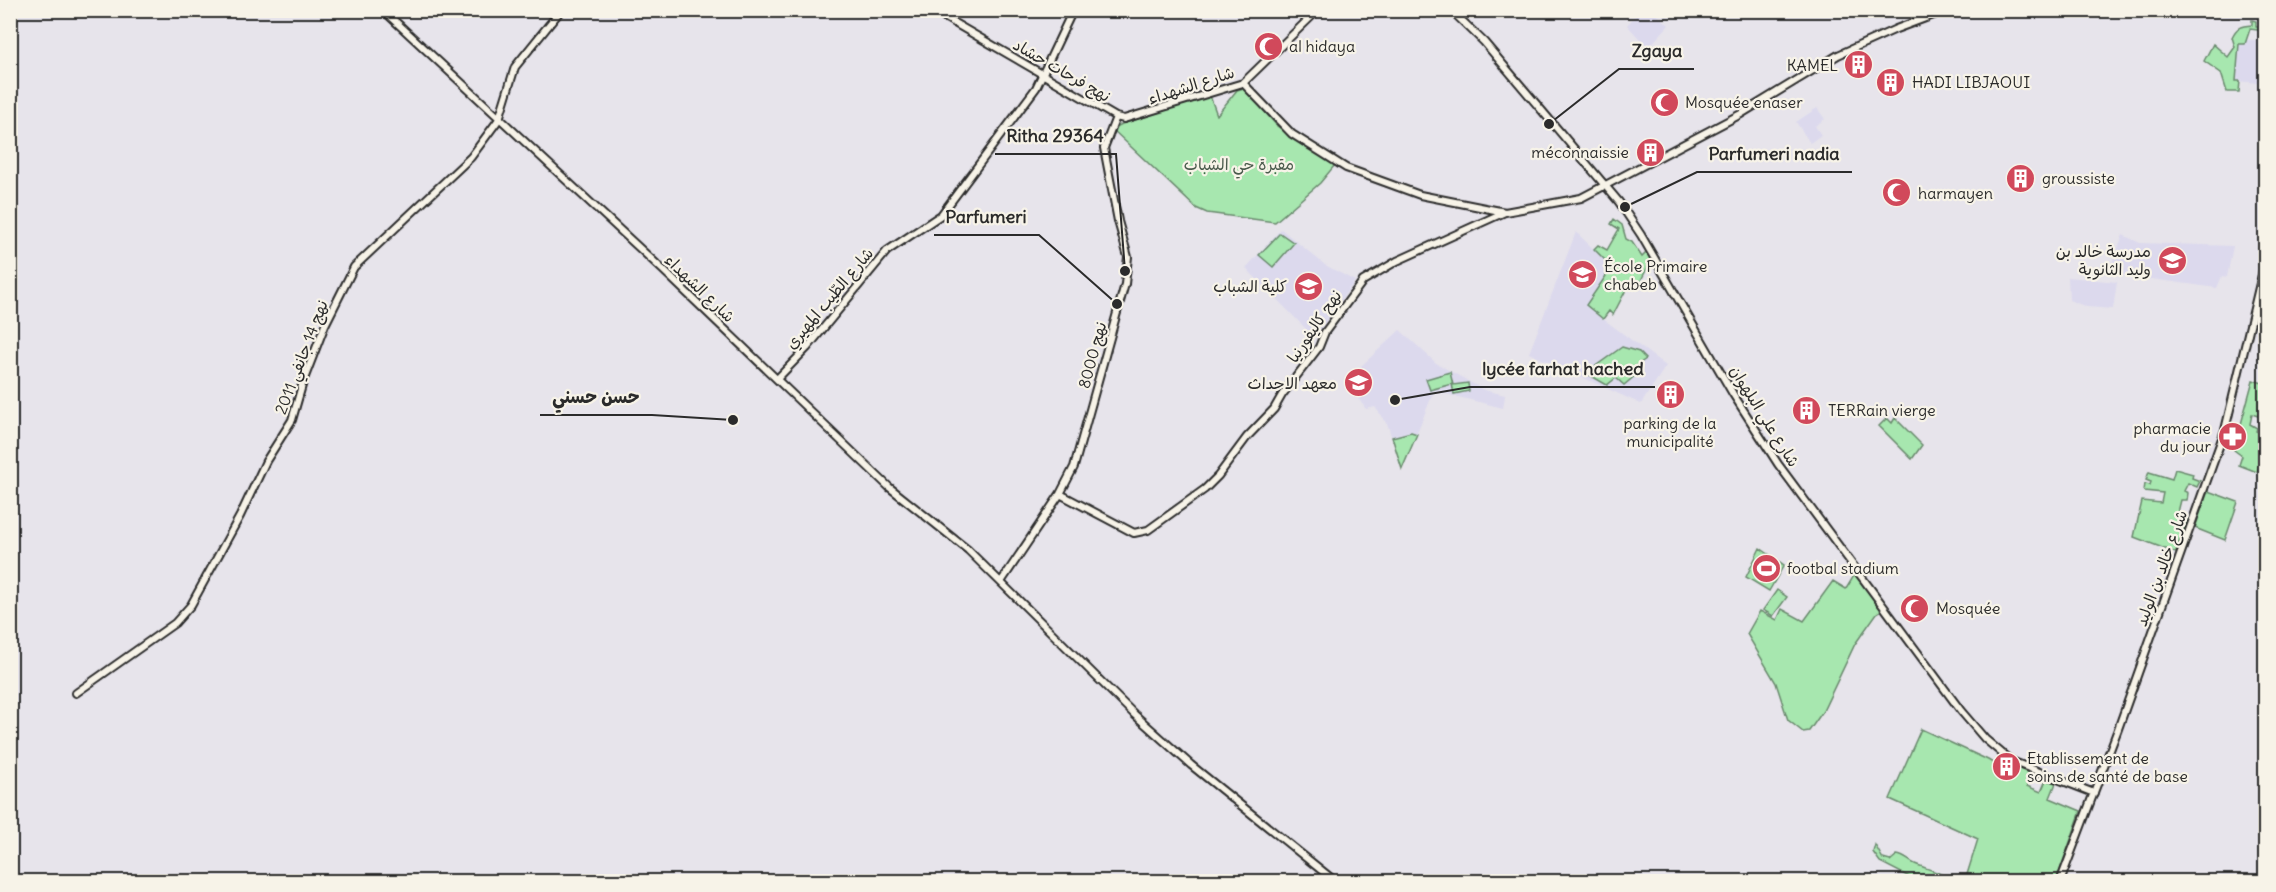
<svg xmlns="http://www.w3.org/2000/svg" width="2276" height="892" viewBox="0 0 2276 892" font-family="Delius,'Playpen Sans Arabic',sans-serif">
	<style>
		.built { fill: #dcd9ed }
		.green { fill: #a7e7af; stroke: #69896d; stroke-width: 1.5 }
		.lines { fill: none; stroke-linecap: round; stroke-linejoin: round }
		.tertiary-casing { stroke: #2b2b2b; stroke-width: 10 }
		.tertiary { stroke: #f7f3e8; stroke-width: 6 }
		.labels { text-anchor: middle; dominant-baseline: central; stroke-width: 4.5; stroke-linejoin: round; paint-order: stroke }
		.poi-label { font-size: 16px; fill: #2b2b2b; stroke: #f7f3e8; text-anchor: start }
		.street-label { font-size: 16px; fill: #2b2b2b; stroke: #f7f3e8 }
		.park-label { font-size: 16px; fill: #4a5a4c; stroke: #f7f3e8 }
		.leader { fill: none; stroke: #2b2b2b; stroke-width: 2 }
		.callout-dot { fill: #2b2b2b; stroke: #f7f3e8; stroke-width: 2 }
		.callout-label { font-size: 18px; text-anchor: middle; font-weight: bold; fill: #2b2b2b; stroke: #f7f3e8; stroke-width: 4.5; stroke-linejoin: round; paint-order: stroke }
	</style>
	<rect width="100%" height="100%" fill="#e7e4eb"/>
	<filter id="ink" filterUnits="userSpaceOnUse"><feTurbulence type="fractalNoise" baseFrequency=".0167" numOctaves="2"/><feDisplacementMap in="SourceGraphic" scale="12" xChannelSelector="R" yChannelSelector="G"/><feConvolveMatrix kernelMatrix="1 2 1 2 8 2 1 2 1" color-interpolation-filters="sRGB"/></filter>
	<g filter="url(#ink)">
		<path class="built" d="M1641,10L1653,11L1669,25L1648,48L1627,25Z
			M2246,40H2265V70L2260,71V83L2236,81L2239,44Z
			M1817,108L1825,119L1815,126L1821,135L1810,143L1796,122Z
			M1281,229L1325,265L1355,281L1314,337L1246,268Z
			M1576,232L1612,267L1586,306L1666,366L1641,404L1529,353Z
			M2123,235L2140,243L2233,246L2227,277L2222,276L2217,288L2108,273Z
			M2068,277L2117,282L2113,309L2087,307L2069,300Z
			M1400,330L1436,363L1484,390L1505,395L1503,408L1434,391L1402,469L1388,426L1378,411L1375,407L1366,409L1345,381Z"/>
		<path class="green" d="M2252,20L2256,21V27H2265V31L2250,29L2245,44H2239L2236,81H2240L2239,92H2227L2221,73L2204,61L2213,44L2228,57L2235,47L2232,37C2237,27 2240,26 2252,25Z
			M1244,88L1277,126L1335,165L1320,183L1275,222L1207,213L1196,208L1112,129L1122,124L1210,96L1217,115L1237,90Z
			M1614,219L1622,225L1626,239L1632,242L1642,257L1648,251L1652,259L1639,284L1630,282L1613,315L1609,311L1603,319L1586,305L1612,267L1594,249L1598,245L1607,250L1619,229L1611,224Z
			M1280,233L1294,243L1273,267L1259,255Z
			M1622,347L1639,352L1646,359L1633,368L1636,375L1624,385L1616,378L1607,385L1586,373Z
			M1450,372L1453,385L1468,383L1469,391L1454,394L1452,384L1430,390L1426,379Z
			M2253,380L2266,384L2265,397L2258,416L2252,414L2250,424L2257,428L2256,431L2265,434V464L2260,463L2257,472L2239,465L2242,456L2234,450Z
			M1887,418L1892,423L1895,418L1922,445L1912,459L1879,426Z
			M1411,432L1417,434L1402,469L1392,437Z
			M2175,469L2193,474L2192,478L2200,481L2197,487L2188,483L2184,491L2188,493L2187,500H2181L2177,516L2187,519L2176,553L2134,537L2142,501L2161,503L2163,493L2144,491L2145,484L2150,485L2151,482L2146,480L2149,472L2172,479Z
			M2208,491L2238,502L2225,540L2195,528Z
			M1760,548L1784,565L1769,591L1746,577Z
			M1855,574L1882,610L1877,613L1855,644L1823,711L1809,731L1803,732L1788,720L1776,683L1747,634L1760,611L1777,620L1782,609L1804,621L1833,581L1846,589Z
			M1777,590L1787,597L1773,616L1763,610Z
			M1921,729L1988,760L2013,775L2017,768L2032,774L2027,786L2041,792L2046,780L2056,783L2050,798L2081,811L2056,881H1965L1978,839L1890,799Z
			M1875,845L1883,859L1890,861L1897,855C1905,856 1908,861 1915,864C1929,870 1940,871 1952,881H1917L1880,862L1873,852Z"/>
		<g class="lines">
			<defs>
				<path id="tertiary" d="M383,10L663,270L889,487L968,550L1135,715L1191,765L1336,882
					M932,10L1116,117L1124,119L1243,83L1318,10
					M1451,10L1484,42L1619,202L1641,235L1733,394L1778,464L1961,711L1985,739L2011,761L2094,793
					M1243,83L1292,134L1346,168L1420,195L1505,212L1581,198L1741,114L1838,55L1896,29L1947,10
					M777,379L807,348L887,251L941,215L1036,88L1073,10
					M1060,494L1134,533L1148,530L1205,489L1218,476L1247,437L1274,409L1282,395L1319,347L1325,332L1363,281L1397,261L1505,212
					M1001,582L1060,494L1074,467L1125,284L1128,257L1118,221L1104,148L1116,117
					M76,693L175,623L191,605L240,516L266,461L292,420L303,382L325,325L354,267L471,157L499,119L515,67L561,10
					M2060,882L2118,729L2225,430L2266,258"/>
			</defs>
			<use href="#tertiary" class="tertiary-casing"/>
			<use href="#tertiary" class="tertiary"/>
		</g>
	</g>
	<defs>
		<symbol id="mosque-disc" viewBox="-11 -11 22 22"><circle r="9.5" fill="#d1495b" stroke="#f7f3e8"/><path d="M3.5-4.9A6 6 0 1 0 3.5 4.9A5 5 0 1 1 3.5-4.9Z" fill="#fff"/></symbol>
		<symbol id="building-disc" viewBox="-11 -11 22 22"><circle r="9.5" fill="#d1495b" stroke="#f7f3e8"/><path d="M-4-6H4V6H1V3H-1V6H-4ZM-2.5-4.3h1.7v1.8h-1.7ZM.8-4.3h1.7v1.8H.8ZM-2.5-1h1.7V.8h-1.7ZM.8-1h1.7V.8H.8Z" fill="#fff"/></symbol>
		<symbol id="school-disc" viewBox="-11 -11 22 22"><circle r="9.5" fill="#d1495b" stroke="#f7f3e8"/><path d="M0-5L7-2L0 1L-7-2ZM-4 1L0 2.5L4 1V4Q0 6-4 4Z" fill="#fff"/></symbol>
		<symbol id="university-disc" viewBox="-11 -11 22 22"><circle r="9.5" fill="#d1495b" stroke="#f7f3e8"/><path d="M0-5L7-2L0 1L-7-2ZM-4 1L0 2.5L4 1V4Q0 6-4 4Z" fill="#fff"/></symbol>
		<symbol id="pharmacy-disc" viewBox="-11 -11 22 22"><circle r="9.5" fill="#d1495b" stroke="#f7f3e8"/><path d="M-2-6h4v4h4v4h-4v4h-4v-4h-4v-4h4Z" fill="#fff"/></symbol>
		<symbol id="stadium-disc" viewBox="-11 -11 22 22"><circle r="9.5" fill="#d1495b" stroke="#f7f3e8"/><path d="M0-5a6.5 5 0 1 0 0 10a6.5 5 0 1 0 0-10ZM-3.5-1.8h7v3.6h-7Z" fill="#fff"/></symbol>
	</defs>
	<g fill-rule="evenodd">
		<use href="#mosque-disc" x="1252" y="30" width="33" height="33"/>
		<use href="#building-disc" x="1842" y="48" width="33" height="33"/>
		<use href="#building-disc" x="1874" y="66" width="33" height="33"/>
		<use href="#mosque-disc" x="1648" y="86" width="33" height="33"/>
		<use href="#building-disc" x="1634" y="136" width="33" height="33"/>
		<use href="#building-disc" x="2004" y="162" width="33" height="33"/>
		<use href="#mosque-disc" x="1880" y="176" width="33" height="33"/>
		<use href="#school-disc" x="2156" y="244" width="33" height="33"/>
		<use href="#school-disc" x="1566" y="258" width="33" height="33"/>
		<use href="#school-disc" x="1292" y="270" width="33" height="33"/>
		<use href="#university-disc" x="1342" y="366" width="33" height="33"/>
		<use href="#building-disc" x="1654" y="378" width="33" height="33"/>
		<use href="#building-disc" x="1790" y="394" width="33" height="33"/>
		<use href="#pharmacy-disc" x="2216" y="420" width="33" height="33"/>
		<use href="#stadium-disc" x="1750" y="552" width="33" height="33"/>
		<use href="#mosque-disc" x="1898" y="592" width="33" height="33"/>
		<use href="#building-disc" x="1990" y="750" width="33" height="33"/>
	</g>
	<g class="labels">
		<g class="poi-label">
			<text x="1289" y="46">al hidaya</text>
			<text x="1838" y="65" text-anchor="end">KAMEL</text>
			<text x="1912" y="82">HADI LIBJAOUI</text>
			<text x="1685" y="102">Mosquée enaser</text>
			<text x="1629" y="152" text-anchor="end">méconnaissie</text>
			<text x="2042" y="178">groussiste</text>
			<text x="1918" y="193">harmayen</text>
			<text x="2151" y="251" text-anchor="end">مدرسة خالد بن<tspan x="2151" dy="18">وليد الثانوية</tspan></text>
			<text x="1604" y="266">École Primaire<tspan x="1604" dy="18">chabeb</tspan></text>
			<text x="1287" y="286" text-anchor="end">كلية الشباب</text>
			<text x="1337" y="383" text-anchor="end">معهد الاحداث</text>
			<text x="1828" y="410">TERRain vierge</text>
			<text x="1670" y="423" text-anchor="middle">parking de la<tspan x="1670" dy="18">municipalité</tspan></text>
			<text x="2211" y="428" text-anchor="end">pharmacie<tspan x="2211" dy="18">du jour</tspan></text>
			<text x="1787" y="568">footbal stadium</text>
			<text x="1936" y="608">Mosquée</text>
			<text x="2027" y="758">Etablissement de<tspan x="2027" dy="18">soins de santé de base</tspan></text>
		</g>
		<g class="street-label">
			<text transform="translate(1062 70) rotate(30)">نهج فرحات حشاد</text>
			<text transform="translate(1191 85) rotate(-18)">شارع الشهداء</text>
			<text transform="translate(700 288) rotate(44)">شارع الشهداء</text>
			<text transform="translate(829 298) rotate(-50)">شارع الطّيب المهيري</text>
			<text transform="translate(1314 326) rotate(-56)">نهح كاليفورنيا</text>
			<text transform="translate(1092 355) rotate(-75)">نهج 8000</text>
			<text transform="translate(301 357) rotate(-69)">نهج 14 جانفي 2011</text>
			<text transform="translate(1765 416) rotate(58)">شارع علي البلهوان</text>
			<text transform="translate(2161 568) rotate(-70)">شارع خالد بن الوليد</text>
		</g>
		<g class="park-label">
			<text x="1239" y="164">مقبرة حي الشباب</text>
		</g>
	</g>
	<path class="leader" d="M1549 124L1619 69H1694M1125 271L1116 154H995M1625 207L1697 172H1852M1117 304L1039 235H934M1395 400L1470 387H1655M733 420L652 415H540"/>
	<g class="callout-dot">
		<circle cx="1549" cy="124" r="6"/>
		<circle cx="1125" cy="271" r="6"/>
		<circle cx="1625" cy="207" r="6"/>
		<circle cx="1117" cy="304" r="6"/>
		<circle cx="1395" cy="400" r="6"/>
		<circle cx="733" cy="420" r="6"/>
	</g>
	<g class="callout-label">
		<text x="1657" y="57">Zgaya</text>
		<text x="1055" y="142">Ritha 29364</text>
		<text x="1774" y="160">Parfumeri nadia</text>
		<text x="986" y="223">Parfumeri</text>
		<text x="1563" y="375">lycée farhat hached</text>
		<text x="596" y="403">حسن حسني</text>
	</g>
	<rect width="2276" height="892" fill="none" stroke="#f7f3e8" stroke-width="36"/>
	<rect x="18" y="18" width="2240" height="856" fill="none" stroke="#2b2b2b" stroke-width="2" filter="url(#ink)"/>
</svg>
